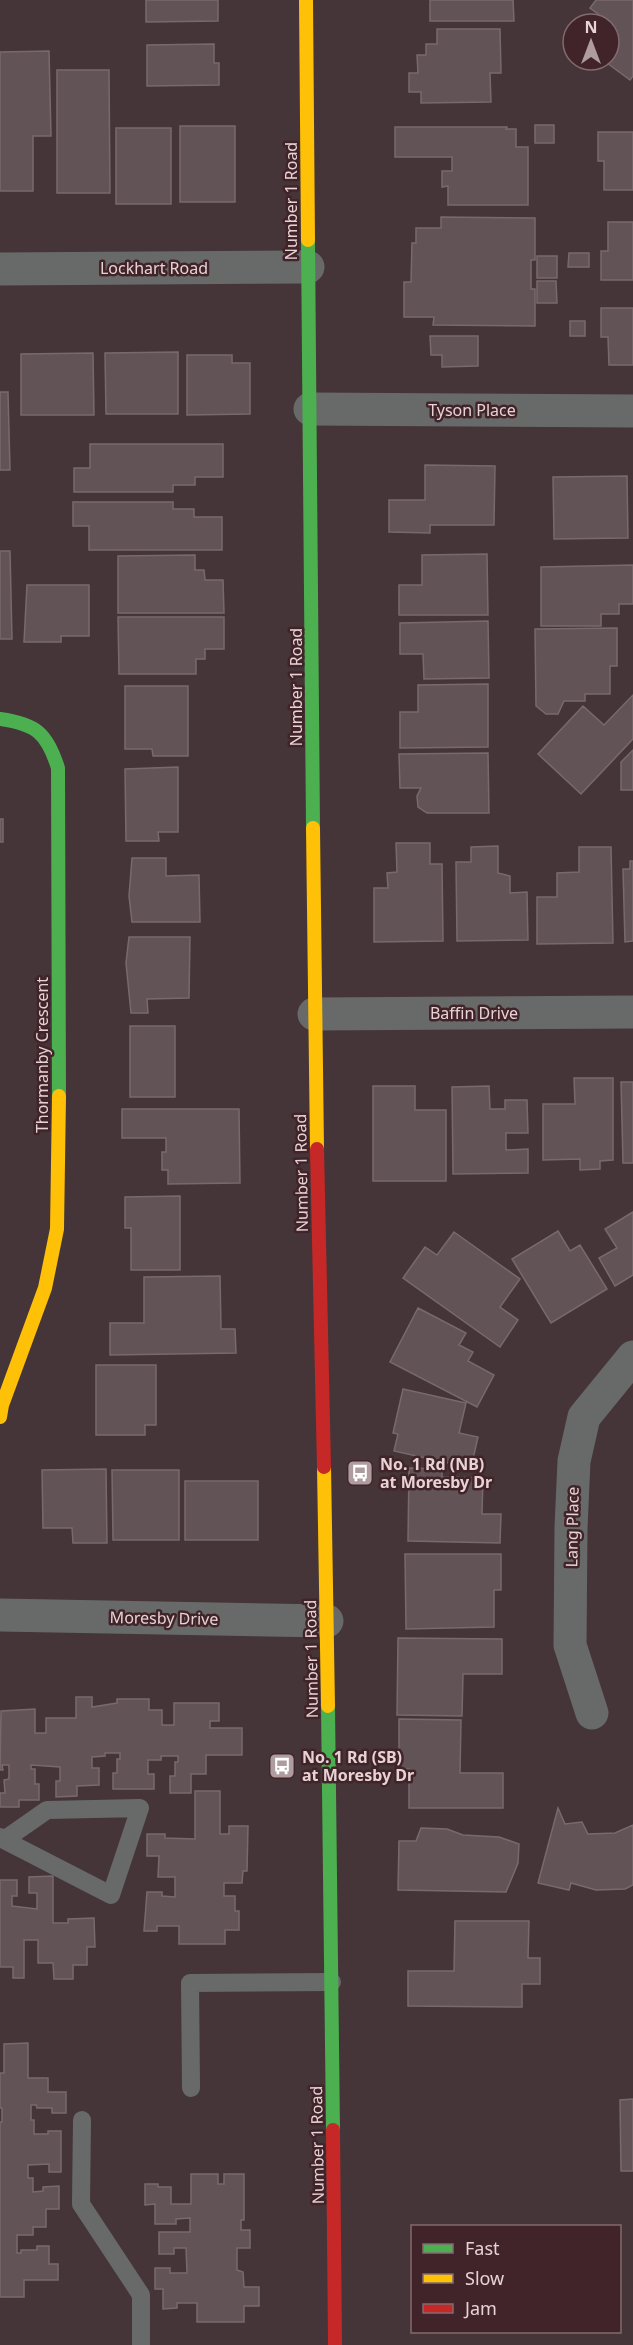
<svg xmlns="http://www.w3.org/2000/svg" width="633" height="2345" viewBox="0 0 633 2345" font-family="'Noto Sans',sans-serif">
	<style>
		.building { fill: #625456; stroke: #786a6c; stroke-width: 1.5 }
		.lines { fill: none; stroke-linecap: round; stroke-linejoin: round }
		.lane { stroke: #686a6a; stroke-width: 18 }
		.street { stroke: #686a6a; stroke-width: 33 }
		.fast { stroke: #4caf50; stroke-width: 14 }
		.slow { stroke: #ffc107; stroke-width: 14 }
		.jam { stroke: #c62828; stroke-width: 14 }
		.labels { text-anchor: middle; dominant-baseline: central; stroke-width: 5; stroke-linejoin: round; paint-order: stroke }
		.street-label { font-size: 16px; fill: #e7d3d5; stroke: #412429 }
		.poi-label { font-size: 16px; font-weight: bold; fill: #e7d3d5; stroke: #412429; text-anchor: start }
	</style>
	<rect width="100%" height="100%" fill="#453538"/>
	<path class="building" d="M146,0H218V21L146,22Z
		M430,0H513L514,21H430Z
		M596,0H633V76L630,80L603,60H609V47L617,36L609,31V24H599L593,20L598,14L590,8Z
		M437,29H500L501,73H490L491,102L421,103V92H409V73H418L417,55H426V44H437Z
		M214,44V63H219V85L147,86V45Z
		M49,51L51,136H33V191H0V52Z
		M57,70H109L110,193H57Z
		M535,125H554V143H535Z
		M180,126H235V202H180Z
		M395,127H507L506,129H516V147H528V205H448V186L442,187V171H452V157H395Z
		M116,128H171V204H116Z
		M598,132H633V190H604V161H598Z
		M441,217L535,218V260H531V289H535V326L433,325L434,317H404V282H411L412,243H416V228H441Z
		M608,222H633V280H601V251H608Z
		M569,253H589V267H568Z
		M537,256H557V278H537Z
		M537,281H556L557,303H537Z
		M601,308H633V365H609L608,337H601Z
		M570,321H585V336H570Z
		M430,336H478V366L442,367V355H431Z
		M178,352V414H106L105,353Z
		M93,353L94,415H21V354Z
		M187,355H232V363H250V414L187,415Z
		M0,392H8L10,470H0Z
		M90,444H223V477H195V485H173V492H74V468H90Z
		M425,465L495,466L494,525H430V533L389,532V500H425Z
		M627,476L628,538L554,539L553,477Z
		M73,502H173V509H194V517H222V550H89V526H73Z
		M0,551H10L12,639H0Z
		M487,554L488,615H399V585H422V555Z
		M195,555V570H204L205,580H223L224,613H118V556Z
		M633,565V604H619V614H601V626H541V567Z
		M27,585H89V636H61V642H24Z
		M118,617H224V649H205V659H196V674H119Z
		M488,621L489,678L424,679L423,654H400V623Z
		M617,628V666H610V694H585V701H564L558,714H546L536,706L535,629Z
		M488,684V747L400,748V712H418V685Z
		M125,686H188V756H153L152,749H125Z
		M633,695V739L581,794L538,754L583,706L604,725Z
		M633,750V790H621V762Z
		M488,753L489,813H427L418,807L417,796L421,788H400L399,754Z
		M178,767V832H158L159,841H126L125,769Z
		M0,819H3V842H0Z
		M396,843H430V864H442L443,941L374,942V888H388L387,873L397,872Z
		M498,846V873L510,876V893L527,892L528,940L457,941L456,862H471V847Z
		M579,847H611L613,943L537,944V897H557V873L579,872Z
		M132,858H166V876L199,875L200,922H132L129,896Z
		M630,861H633V941L625,942L623,869H630Z
		M129,937H190L189,998L147,999L148,1013H131L126,963Z
		M130,1026H175V1097H130Z
		M574,1078H613V1160L600,1161V1169L580,1170V1159L543,1160V1104H575Z
		M621,1082H633V1163H623Z
		M373,1086H415V1110H446V1181H373Z
		M489,1086L490,1109H505V1100H527L528,1133H506V1150L528,1149V1173L453,1174L452,1087Z
		M122,1109H239L240,1183L168,1184V1170H162V1152H166V1138H122Z
		M180,1196V1270H131V1228H125V1197Z
		M633,1212V1275L615,1286L599,1258L617,1248L605,1229Z
		M558,1231L570,1251L580,1245L607,1289L551,1323L512,1259Z
		M454,1232L520,1279L500,1307L518,1320L500,1347L403,1278L425,1247L437,1255Z
		M220,1276L221,1329H235L236,1353L110,1355V1323H144V1277Z
		M418,1308L466,1333L459,1345L473,1352L468,1361L494,1375L477,1407L390,1362Z
		M96,1365H156V1425H145V1435H96Z
		M403,1389L466,1403L459,1433L478,1437L471,1468L394,1451L398,1434L393,1433Z
		M409,1468L442,1469V1477L483,1478L482,1514H501L500,1543L408,1541Z
		M106,1469L107,1543H73L72,1528H43L42,1470Z
		M112,1470H179V1540H113Z
		M185,1481H258V1540H185Z
		M405,1554H501V1590H494V1627L406,1629Z
		M398,1638L502,1639V1674H463L462,1716L397,1715Z
		M76,1697H92V1707L117,1703V1699H149V1710H162V1725H174V1703H219V1721H210V1728H242V1755H206V1774H191V1793H170V1776H175V1762H178V1756H161V1760H148V1774H154V1789H113V1773H117V1759H120V1753H105V1756L92,1757V1768H99V1785L77,1786V1796L56,1797V1781H60V1767L31,1765V1769H35V1784H39V1800H19V1807H0V1793H5L4,1780L9,1779V1765H2L3,1770H0L1,1711L35,1709V1733H46V1718H76Z
		M399,1719L461,1720L460,1773H503V1808H409V1769H399Z
		M195,1791H220V1834H229V1826H248L247,1871H243L242,1883H224V1896H235V1911H239V1930H225V1944H179V1926H157V1931H144L147,1892H162V1896L175,1897V1877H158L159,1856H147V1834H165V1838L195,1839Z
		M558,1808L565,1824L582,1822L588,1834L615,1833L633,1825V1885L625,1889L596,1890L571,1883L569,1890L538,1883Z
		M421,1828L447,1829L463,1835L499,1837L519,1844L518,1863L506,1892L398,1890L399,1841H416Z
		M53,1876V1923H68V1919L94,1918L95,1947H87V1965H73V1979H54L53,1963H38V1940H24V1978H13V1967H0V1880H17V1896H12V1906L37,1909V1893H29V1877Z
		M455,1921H529L528,1958H540V1984H522V2007L408,2006V1971H454Z
		M28,2043V2078H48V2092H66V2113H52V2108H37L36,2105H31V2120H34V2134H48V2131H61V2172H49V2164L28,2165V2178H33V2192L43,2191V2187L59,2186V2209H46V2227H33V2235H17V2253H21V2250H37V2246H49V2264H58V2280H24V2297H0V2122H2V2108H0V2073H4V2044Z
		M633,2099V2171H621L620,2100Z
		M191,2174H218V2184H224V2174H244V2220H241V2230H250V2248H237V2270L243,2272L244,2287H259V2306H244V2322H197V2303H177V2308L163,2309V2289H155V2268H170V2273H187L186,2248H174V2254H159V2232H190V2218L176,2219V2224H155V2204L145,2205V2184H158V2187H171V2204H191Z"/>
	<g class="lines">
		<path class="lane" d="M0,1837L4,1840L111,1895L140,1808L47,1810L4,1840
			M191,2088L190,1983L332,1982
			M82,2120L81,2204L141,2295V2345"/>
		<path class="street" d="M0,269L308,267
			M310,409L633,411
			M314,1014L633,1012
			M0,1615L327,1621
			M592,1713L570,1645L571,1528L574,1461L584,1417L633,1357"/>
		<path class="fast" d="M308,240L313,828
			M0,719C36,724 47,733 58,768L59,1096
			M328,1706L333,2130"/>
		<path class="slow" d="M306,0L308,240
			M313,828L317,1149
			M0,1417L2,1405L45,1288L57,1229L59,1096
			M324,1467L328,1706"/>
		<path class="jam" d="M317,1149L324,1467
			M333,2130L335,2345"/>
	</g>
	<defs>
		<symbol id="bus-square" viewBox="-11 -11 22 22"><rect x="-9" y="-9" width="18" height="18" rx="4" fill="#ae9c9e" stroke="#412429"/><path d="M-5-6H5V4H4V6H2V4H-2V6H-4V4H-5ZM-3.5-4V0h7V-4ZM-3.5 1.2v1.5H-2V1.2ZM2 1.2v1.5H3.5V1.2Z" fill="#fff"/></symbol>
	</defs>
	<g fill-rule="evenodd">
		<use href="#bus-square" x="345" y="1458" width="30" height="30"/>
		<use href="#bus-square" x="267" y="1751" width="30" height="30"/>
	</g>
	<g class="labels">
		<g class="street-label">
			<text transform="translate(291 201) rotate(-90)">Number 1 Road</text>
			<text x="154" y="268">Lockhart Road</text>
			<text x="472" y="410">Tyson Place</text>
			<text transform="translate(296 687) rotate(-90)">Number 1 Road</text>
			<text x="474" y="1013">Baffin Drive</text>
			<text transform="translate(42 1055) rotate(-90)">Thormanby Crescent</text>
			<text transform="translate(301 1173) rotate(-91)">Number 1 Road</text>
			<text transform="translate(572 1527) rotate(-89)">Lang Place</text>
			<text transform="translate(164 1618) rotate(1)">Moresby Drive</text>
			<text transform="translate(311 1659) rotate(-91)">Number 1 Road</text>
			<text transform="translate(317 2145) rotate(-91)">Number 1 Road</text>
		</g>
		<g class="poi-label">
			<text x="380" y="1464">No. 1 Rd (NB)<tspan x="380" dy="18">at Moresby Dr</tspan></text>
			<text x="302" y="1757">No. 1 Rd (SB)<tspan x="302" dy="18">at Moresby Dr</tspan></text>
		</g>
	</g>
	<rect x="411" y="2225" width="210" height="108" fill="#412429" stroke="#836a6e" stroke-width="1.5"/>
	<rect x="423" y="2244" width="30" height="9" fill="#4caf50" stroke="#836a6e" stroke-width="1.5"/>
	<text x="465" y="2255" font-size="18" fill="#e7d3d5">Fast</text>
	<rect x="423" y="2274" width="30" height="9" fill="#ffc107" stroke="#836a6e" stroke-width="1.5"/>
	<text x="465" y="2285" font-size="18" fill="#e7d3d5">Slow</text>
	<rect x="423" y="2304" width="30" height="9" fill="#c62828" stroke="#836a6e" stroke-width="1.5"/>
	<text x="465" y="2315" font-size="18" fill="#e7d3d5">Jam</text>
	<g transform="translate(591 42)"><circle r="28" fill="#412429" stroke="#836a6e" stroke-width="1.5"/>
	<path d="M0-4.5L10 22L0 15L-10 22Z" fill="#ae9c9e"/>
	<text y="-9" font-size="16" font-weight="bold" text-anchor="middle" fill="#e7d3d5">N</text>
	</g>
</svg>
